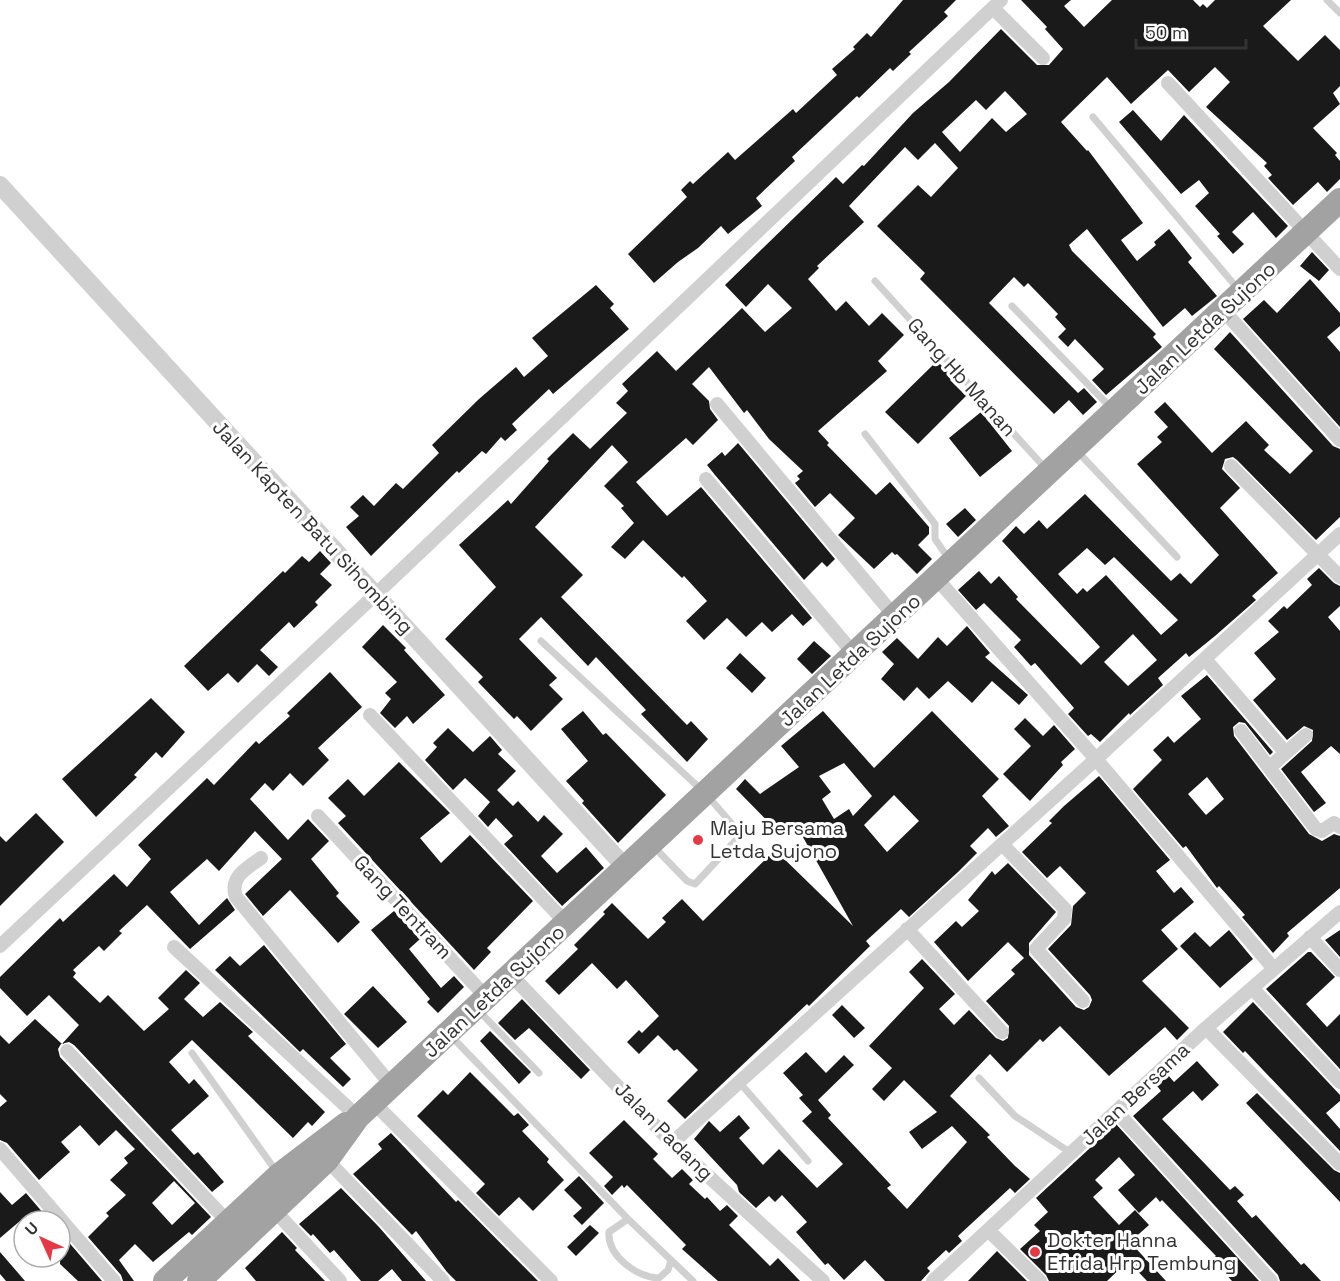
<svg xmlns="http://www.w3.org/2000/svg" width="1340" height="1281" viewBox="0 0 1340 1281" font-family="'Space Grotesk',sans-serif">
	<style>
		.building { fill: #1a1a1a; fill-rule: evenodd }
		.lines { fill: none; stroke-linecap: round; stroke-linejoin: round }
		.service { stroke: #d0d0d0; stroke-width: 7 }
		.minor { stroke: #d0d0d0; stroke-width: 14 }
		.tertiary { stroke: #d0d0d0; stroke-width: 18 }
		.trunk { stroke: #a2a2a2; stroke-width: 24 }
		.poi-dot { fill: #e63946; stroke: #fff; stroke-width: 2 }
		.labels { text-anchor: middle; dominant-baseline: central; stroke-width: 6; stroke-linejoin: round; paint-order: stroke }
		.street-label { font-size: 20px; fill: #333; stroke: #fff }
		.poi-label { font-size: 20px; fill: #333; stroke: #fff; text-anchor: start }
	</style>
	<rect width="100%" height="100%" fill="#fff"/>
	<path class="building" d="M903,0H956L944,12L948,16L909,52L911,54L893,71L890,68L859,98L857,96L792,157L795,161L756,198L762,206L728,234L721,226L698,248L678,262L654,283L628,254L687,197L681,190L690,181L693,184L728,152L735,160L793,109L796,113L837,75L832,69L855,49L853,47L867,33L871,37Z
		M1021,0H1071L1064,6L1084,27L1112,0H1193L1200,7L1203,4L1207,8L1215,0H1291L1263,26L1298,61L1325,35L1340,50V86L1333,93L1340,104L1313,128L1337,153L1335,155L1340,161V179L1327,192L1318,182L1293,205L1268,178L1272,175L1264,166L1267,163L1206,107L1230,82L1215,67L1189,92L1168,70L1131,104L1107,77L1061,122L1087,151L1088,150L1143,223L1121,240L1137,261L1156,245L1154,242L1169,229L1192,258L1188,262L1217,296L1192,316L1185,308L1163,327L1087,229L1069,245L1072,251L1156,334L1153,337L1162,347L1106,395L1092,380L1104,369L1075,339L1068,347L1058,337L1066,329L1055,317L1058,314L1028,283L1024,287L1014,277L989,303L1078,393L1084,388L1097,402L1083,415L1069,400L1054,414L920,279L925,273L877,226L918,185L931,197L958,168L935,143L918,160L905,147L849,206L864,222L817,266L819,268L808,279L836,311L846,301L869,326L882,313L904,335L878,361L887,371L818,431L829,443L827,445L876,495L890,482L929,527V534L918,545L932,559L917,574L897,554L895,555L892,552L874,569L838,535L855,518L830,493L815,507L795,483L800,479L797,476L803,471L769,439L747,410L744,413L709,367L692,384L709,401L710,409L718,420L693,445L686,438L636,482L667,516L701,487L812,618L803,626L792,614L772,632L762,622L746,637L727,618L704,640L686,621L707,601L684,576L682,578L643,540L625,559L611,547L634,523L621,508L624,506L604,486L628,462L612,445L535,527L583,575L561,597L687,725L691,721L708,739L687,762L641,714L646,710L596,657L588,666L541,617L519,639L557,678L549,685L563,699L531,731L517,716L514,719L478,682L483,677L445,639L496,587L459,545L508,500L511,504L549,461L547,459L573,433L590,449L627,413L616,403L628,391L622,384L657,351L676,371L742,308L765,332L792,308L768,284L746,307L725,285L836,177L843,184L862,165L864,166L913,113L949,82L1001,29L1037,65H1049L1063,49L1045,29L1047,27ZM1005,91L1027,114L1006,132L992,118L960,152L942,132L976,100L986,110Z
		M1133,110L1161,141L1184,115L1288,226L1276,238L1253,212L1232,232L1244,244L1233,254L1217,236L1220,234L1195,206L1209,193L1199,180L1181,194L1119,122Z
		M1312,252L1329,270L1319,281L1300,266Z
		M1310,279L1340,313V326L1327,337L1340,352V427L1243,319L1264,300L1277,313Z
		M596,285L614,304L610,308L629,329L553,394L549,389L512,424L517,430L505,441L501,437L486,454L482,451L459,473L457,471L371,556L346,527L359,516L350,507L363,495L374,506L396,483L403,489L439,453L432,445L479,399L516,367L524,377L548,356L532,338Z
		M1230,332L1333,446L1340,449V517L1316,540L1237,460L1233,457L1225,459L1222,469L1240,488L1220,508L1278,573L1252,596L1256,600L1215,636L1189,657L1186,653L1158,678L1163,685L1130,715L1129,713L1100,742L1091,734L1088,736L1068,714L1074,708L1035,663L1031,666L1014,647L1021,640L984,603L976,610L958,590L979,571L991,584L999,576L1018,597L1016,599L1081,665L1100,647L1002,541L1016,526L1024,534L1039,520L1047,529L1085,494L1171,581L1180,573L1191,584L1219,555L1137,464L1162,442L1157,437L1168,427L1154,412L1165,402L1212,453L1246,421L1269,445L1264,450L1290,474L1313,451L1214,349ZM1087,548L1105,565L1114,557L1178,620L1161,635L1106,575L1087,592L1083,588L1077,594L1058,574ZM1133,634L1157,660L1128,686L1104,662Z
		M937,361L953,377L950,380L966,396L918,444L885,412Z
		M981,412L1012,451L980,477L949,438Z
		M738,443L835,559L827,567L822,562L804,580L715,475L707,465L722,452L725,456Z
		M965,508L976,520L958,537L946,524Z
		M320,551L331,563L320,574L332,585L315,602L318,605L294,628L289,622L260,650L278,667L269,676L257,664L238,683L228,673L208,691L184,666L283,571L285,573L302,556L309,562Z
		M1319,568L1334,583L1340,586V606L1328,617L1340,631V754L1331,746L1301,772L1326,803L1314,812L1281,769L1312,741L1313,730L1304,726L1287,740L1253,700L1276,679L1254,653L1279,632L1268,621L1284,606L1287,609L1312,585L1307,579Z
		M383,625L406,648L404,650L445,695L413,724L407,716L395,728L380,713L391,699L385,693L397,682L362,647Z
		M967,626L990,653L985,657L1028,695L1019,705L992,681L972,703L948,681L929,699L917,687L904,701L881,679L894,664L882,652L897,638L918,659L938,637L947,646Z
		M814,641L831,656L812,674L797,659Z
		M740,653L766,678L752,693L726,668Z
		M330,672L362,707L318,748L329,760L303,786L290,773L273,791L265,783L250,799L288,840L308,819L329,841L311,859L339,893L336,896L360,922L338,943L290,890L263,916L245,894L282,859L255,831L219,871L207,859L170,892L199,925L227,898L235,910L190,949L147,905L119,931L122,933L104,951L99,946L73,970L76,973L73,977L100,1003L108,995L144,1031L169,1009L158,998L186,970L200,983L184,999L203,1017L220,1002L253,1032L248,1036L325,1112L312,1126L308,1122L293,1138L192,1040L169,1062L189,1084L194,1079L209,1096L171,1130L194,1155L198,1152L224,1182L212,1192L74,1045L69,1042L61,1044L58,1049L60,1057L211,1217L192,1235L189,1232L153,1262L135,1244L119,1260L134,1281H123L121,1275L88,1237L109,1216L106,1213L126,1195L110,1180L128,1163L124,1158L135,1149L116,1130L99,1146L80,1125L61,1142L70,1152L39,1180L7,1143L0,1140V1107L7,1101L0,1094V1035L9,1044L35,1019L62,1044L79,1025L49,995L27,1016L0,988V977L60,918L63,922L114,874L127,887L151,859L138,845L207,778L214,785L256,741L259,744L290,716L287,713ZM174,1181L195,1203L172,1225L152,1203Z
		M1207,675L1273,752L1270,755L1245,723L1239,722L1233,727L1234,736L1309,834L1322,841L1334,834L1340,836V888L1287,933L1289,936L1273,953L1242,917L1245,915L1219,886L1217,888L1186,846L1183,848L1133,789L1162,760L1153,750L1168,736L1174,743L1201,719L1181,696ZM1207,777L1224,799L1206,815L1188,794Z
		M151,698L185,732L162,758L156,752L134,775L137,777L96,817L62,779Z
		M583,711L603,735L606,733L666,795L618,843L582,803L584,801L566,781L588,761L561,729Z
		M823,711L874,768L932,711L999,779L982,796L1009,826L996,837L988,828L970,846L977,853L958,872L909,917L901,909L866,941L870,946L809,1006L807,1004L685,1119L667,1101L698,1070L677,1049L674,1051L658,1035L639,1054L627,1042L639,1030L642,1033L659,1016L626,980L617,989L592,963L559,995L545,981L578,949L574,945L605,914L603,912L612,903L648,939L666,922L662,918L682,899L703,921L775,850L853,926L795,823L782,836L736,789L745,779L760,794L799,767L781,746ZM844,763L872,796L853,816L849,809L834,819L822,799L831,792L819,776ZM894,795L919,821L887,852L864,825Z
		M1025,718L1043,736L1054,725L1075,749L1061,762L1063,765L1030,801L1003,774L1031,746L1014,729Z
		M448,728L473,752L490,736L502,750L498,754L516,771L497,790L513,806L518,801L538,822L544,815L563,834L541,856L557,873L586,847L604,868L562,906L504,844L513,836L496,818L488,827L478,816L490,802L465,778L453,790L425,760L437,747L433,743Z
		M399,762L450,813L420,838L441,863L470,835L533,901L487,948L491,952L474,970L338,823L346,816L328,798L348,779L364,796Z
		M1099,776L1170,860L1156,871L1174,893L1181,887L1194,902L1161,930L1178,949L1142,981L1189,1028L1177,1040L1165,1027L1109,1076L1060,1026L1043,1042L1040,1039L1007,1072L990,1054L950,1096L990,1135L987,1137L1015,1166L1030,1179L1015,1193L1010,1188L958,1236L962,1241L949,1253L946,1250L927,1268L930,1271L921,1281H885L865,1260L844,1280L828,1263L825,1265L796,1232L807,1222L782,1195L775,1202L769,1196L756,1208L739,1192L737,1185L694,1139L709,1121L720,1132L739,1115L750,1128L739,1138L763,1165L779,1149L817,1188L843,1164L802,1121L812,1112L799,1098L803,1095L783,1073L806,1052L826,1073L844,1055L854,1065L818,1100L831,1115L828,1118L891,1185L887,1188L907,1209L967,1142L952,1126L922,1149L909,1132L937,1112L904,1080L884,1101L872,1089L892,1068L869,1046L924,988L909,972L922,959L955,994L939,1009L954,1025L969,1010L996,1038L1003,1041L1008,1038L1009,1026L986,1001L1015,974L1011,970L1024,958L1008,942L968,981L934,942L956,921L962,927L979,911L968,900L992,871L995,875L1008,863L1056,912L1029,943V955L1076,1007L1084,1010L1089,1007L1092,1000L1090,995L1048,949L1071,925L1073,906L1086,893L1060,866L1047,878L1022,852L1052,823L1049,821L1064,806Z
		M36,813L64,842L0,906V836L6,842Z
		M394,911L420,939L409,949L441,988L454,976L464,987L438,1013L427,1002L430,999L371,930Z
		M1229,930L1253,959L1220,988L1180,946L1195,932L1210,947Z
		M1340,930V957L1325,940Z
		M264,945L346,1044L330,1058L351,1079L343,1087L303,1049L300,1052L215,970L230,956L240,966Z
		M1308,952H1311L1335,977L1306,1004L1327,1027L1340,1014V1069L1266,989Z
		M373,986L407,1022L378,1048L344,1014Z
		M522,999L590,1070L581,1079L529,1028L515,1040L498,1023Z
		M1253,1002L1340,1095V1101L1326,1113L1340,1129V1151L1245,1051L1243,1053L1223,1032Z
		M842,1005L865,1028L854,1038L832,1015Z
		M490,1031L531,1072L519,1084L480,1041Z
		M1197,1061L1219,1085L1202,1101L1193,1091L1162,1119L1230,1190L1235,1186L1244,1195L1237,1201L1252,1218L1256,1215L1301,1265L1304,1263L1321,1281H1280L1278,1275L1133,1116L1161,1091L1157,1086L1168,1075L1174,1082Z
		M470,1072L514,1116L518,1113L529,1125L522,1131L549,1159L547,1162L564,1180L533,1211L519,1197L499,1216L476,1193L485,1184L417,1116L443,1090L448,1095Z
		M1257,1093L1334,1170L1340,1173V1202L1246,1103Z
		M624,1120L658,1154L653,1159L672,1178L682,1169L693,1180L689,1184L705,1199L707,1197L720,1211L727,1205L738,1216L729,1225L770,1266L778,1258L800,1281H718L682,1249L686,1245L627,1185L624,1188L622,1185L612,1195L604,1186L613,1177L589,1153Z
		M1116,1124L1259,1281H1232L1212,1259L1216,1256L1162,1200L1160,1202L1156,1197L1139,1213L1118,1190L1135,1175L1119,1157L1095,1180L1103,1188L1093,1197L1119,1225L1135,1210L1149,1225L1130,1242L1166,1281H1147L1128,1261L1107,1281H1049L1046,1275L1020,1249L1040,1231L1034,1225L1048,1212L1036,1198Z
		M391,1133L456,1202L458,1200L538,1281H456L447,1272L416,1231L412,1235L353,1174L382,1149L378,1144Z
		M579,1176L604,1203L582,1225L573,1216L582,1208L564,1190Z
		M341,1188L379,1227L426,1281H402L392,1269L378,1281H361L334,1250L330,1253L313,1234L311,1236L299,1224Z
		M0,1192L12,1205L26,1193L50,1221H20L0,1238Z
		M590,1225L599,1233L576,1256L567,1247Z
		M60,1232L102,1281H78L60,1264Z
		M282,1232L297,1248L295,1250L325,1281H256L245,1268Z
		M997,1251L1027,1281H968Z
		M0,1252L25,1281H6L0,1274Z"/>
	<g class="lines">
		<path class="service" d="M1327,0L1340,13
			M1093,117L1238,289
			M875,281L1046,469
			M1012,306L1111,408
			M865,434L935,524V539L949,559
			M1078,452L1177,557
			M541,641L706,794L738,831L737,839L695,884L687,881L654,847
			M478,1010L539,1073
			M450,1035L628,1219L693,1281
			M192,1053L276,1171
			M979,1078L1015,1116L1071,1153
			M739,1082L808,1161
			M628,1219L609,1232C607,1256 637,1277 659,1278L668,1270L671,1260"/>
		<path class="minor" d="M993,8L1043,58
			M1168,83L1340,269
			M1223,310L1340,440
			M717,404L896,618
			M1231,466L1340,577
			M706,479L855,655
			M937,579L1096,759L1274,969
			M1205,659L1286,753
			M370,715L567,924
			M1241,731L1316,829L1322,831L1334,823L1340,827
			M1270,767L1306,735
			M318,816L487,998
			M1002,844L1065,909L1064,919L1036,949L1083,1001
			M261,858C247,868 229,877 236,897L392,1086
			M907,929L1002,1032
			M1310,937L1340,970
			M0,946L375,595L1001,0
			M174,947L358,1117
			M511,975L672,1143L823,1281
			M1252,988L1340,1082
			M1206,1028L1340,1164
			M67,1051L228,1222
			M374,1103L551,1281
			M1116,1111L1271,1281
			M672,1143L1096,759L1340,534
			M0,1149L114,1281
			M327,1160L443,1281
			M274,1210L340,1281
			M988,1230L1040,1281
			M933,1281L1206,1028L1340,912"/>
		<path class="tertiary" d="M0,185L626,868"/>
		<path class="trunk" d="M165,1281L279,1175L346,1124
			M199,1281L327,1160L358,1117L1340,200"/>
	</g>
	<g class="poi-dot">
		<circle cx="698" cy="840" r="6"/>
		<circle cx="1035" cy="1252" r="6"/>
	</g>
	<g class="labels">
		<g class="street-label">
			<text transform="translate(1205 328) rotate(-43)">Jalan Letda Sujono</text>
			<text transform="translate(962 377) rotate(48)">Gang Hb Manan</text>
			<text transform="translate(313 527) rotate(47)">Jalan Kapten Batu Sihombing</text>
			<text transform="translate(850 660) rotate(-43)">Jalan Letda Sujono</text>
			<text transform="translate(403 907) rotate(47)">Gang Tentram</text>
			<text transform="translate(494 991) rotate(-43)">Jalan Letda Sujono</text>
			<text transform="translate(1135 1094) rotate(-43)">Jalan Bersama</text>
			<text transform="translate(664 1131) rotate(45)">Jalan Padang</text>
		</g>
		<g class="poi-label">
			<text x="710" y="828">Maju Bersama<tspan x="710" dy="23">Letda Sujono</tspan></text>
			<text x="1047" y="1240">Dokter Hanna<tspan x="1047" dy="23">Efrida Hrp Tembung</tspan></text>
		</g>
	</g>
	<g transform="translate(42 1239) rotate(315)"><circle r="28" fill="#ffffff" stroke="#adadad" stroke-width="1.5"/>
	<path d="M0-4.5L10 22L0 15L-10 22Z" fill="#e63946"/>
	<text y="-9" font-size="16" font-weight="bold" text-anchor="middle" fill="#333333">U</text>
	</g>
	<path d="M1136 39v9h110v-9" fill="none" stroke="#333333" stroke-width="3"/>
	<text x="1145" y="39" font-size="18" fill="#333333" stroke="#ffffff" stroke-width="4.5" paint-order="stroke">50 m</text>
</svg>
